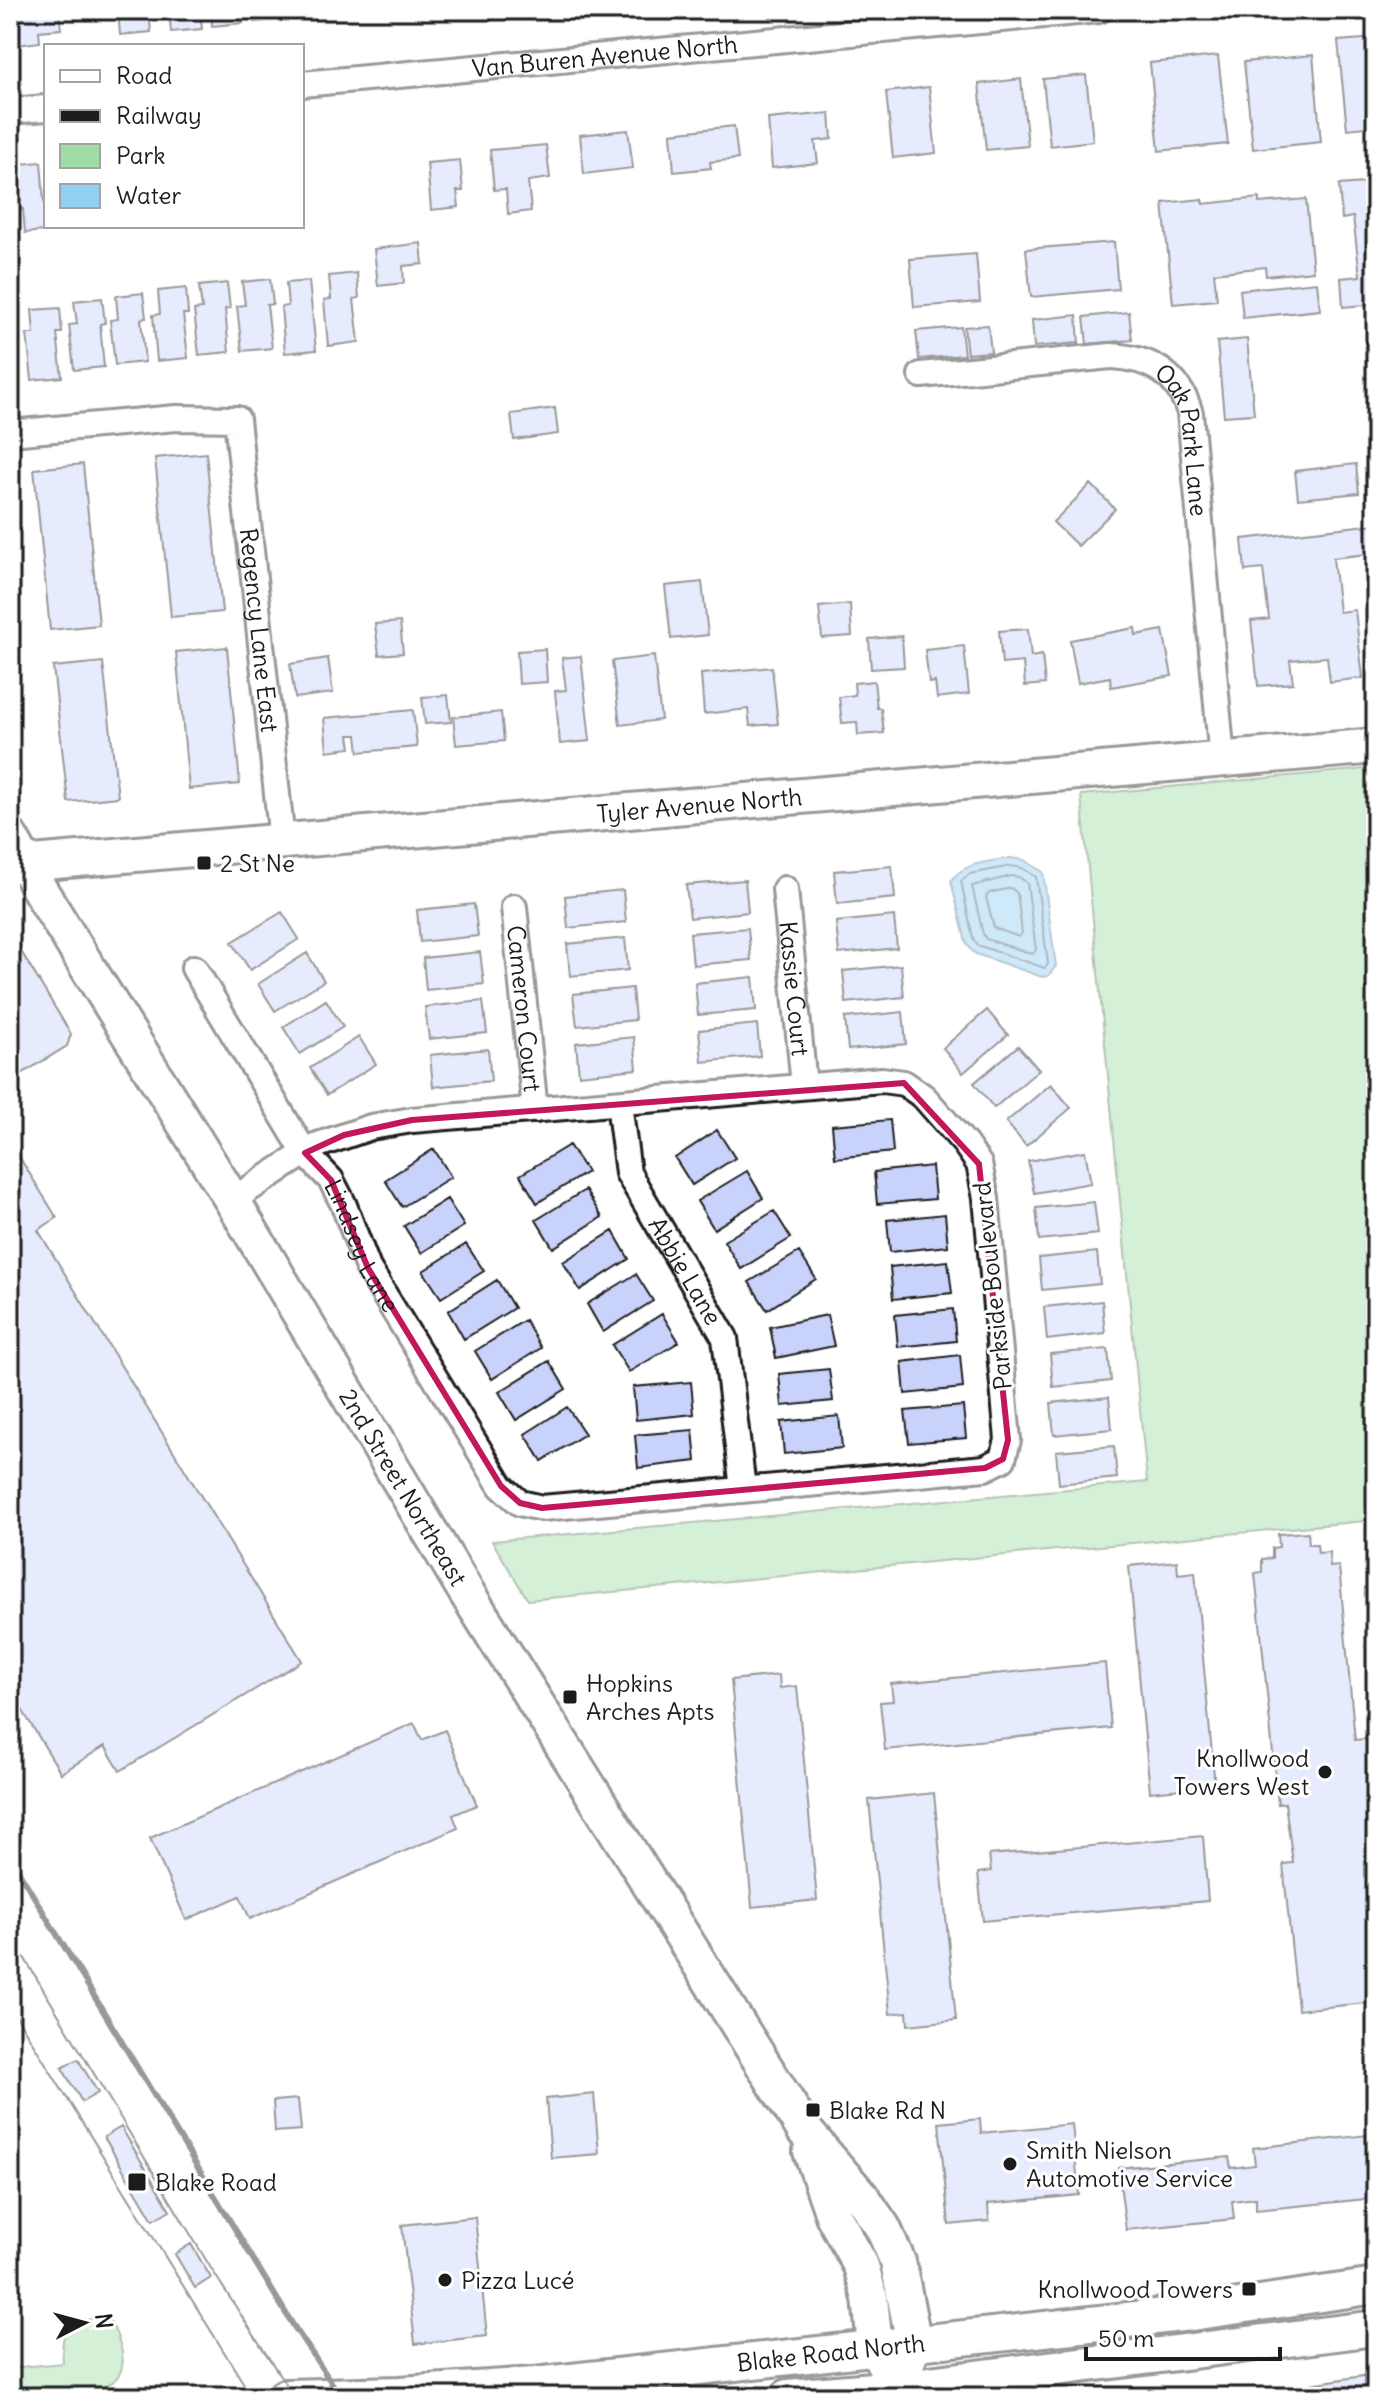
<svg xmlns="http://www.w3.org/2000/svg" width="1386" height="2407" viewBox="0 0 1386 2407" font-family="Delius,sans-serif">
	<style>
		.green { fill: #a0dda4; stroke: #5e7c60; stroke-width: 2 }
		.water { fill: #93cef3; stroke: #63879d; stroke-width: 2 }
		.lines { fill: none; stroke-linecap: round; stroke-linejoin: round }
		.shore { stroke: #4c6372; stroke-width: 2 }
		.building { fill: #c8d2fa; stroke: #1c1c1c; stroke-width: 2 }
		.street-casing { stroke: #1c1c1c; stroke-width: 30 }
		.secondary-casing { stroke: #1c1c1c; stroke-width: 40 }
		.street { stroke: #fff; stroke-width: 24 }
		.secondary { stroke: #fff; stroke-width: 34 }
		.tram { stroke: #1c1c1c; stroke-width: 2 }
		.rail { stroke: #1c1c1c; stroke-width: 6 }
		.marked { fill: none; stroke: #c2185b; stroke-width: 6; stroke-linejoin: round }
		.poi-dot { fill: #1c1c1c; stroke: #fff; stroke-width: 3 }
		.labels { text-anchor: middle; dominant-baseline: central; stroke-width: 6; stroke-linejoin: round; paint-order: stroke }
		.street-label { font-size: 24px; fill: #1c1c1c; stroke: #fff }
		.poi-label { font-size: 24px; fill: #1c1c1c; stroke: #fff; text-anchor: start }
	</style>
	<rect width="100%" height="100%" fill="#fff"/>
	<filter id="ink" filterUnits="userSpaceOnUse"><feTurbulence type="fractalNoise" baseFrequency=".0125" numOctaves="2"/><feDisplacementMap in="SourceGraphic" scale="16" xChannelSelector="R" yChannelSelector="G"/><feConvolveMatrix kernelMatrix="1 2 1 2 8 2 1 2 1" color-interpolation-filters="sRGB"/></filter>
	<g filter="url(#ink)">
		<path class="green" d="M1376,768V1520L528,1600L492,1541L1147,1482L1081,795Z
			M89,2319L110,2321C127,2353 133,2384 88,2391L10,2397V2368L63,2363C61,2330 62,2336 89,2319Z"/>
		<path class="water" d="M1010,858L1024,860L1043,872L1056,966L1048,976L1042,977L976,954L971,950L966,942L951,881C963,862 991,862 1010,858Z"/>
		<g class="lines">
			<path class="shore" d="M1011,866L1022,868L1036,877L1048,964L1045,968L977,945L973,938L961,881L970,874Z
				M1011,876L1019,877L1027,883L1036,950L1033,954L986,939L983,934L972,886Z
				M1011,888L1017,893L1022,933L1019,937L994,928L986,897L989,893Z"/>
		</g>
		<path class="building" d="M33,10H59L61,29L39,31L40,42L10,46V14Z
			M118,10H149L151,32L120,35Z
			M169,10H200L202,29L171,32Z
			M211,10H242L243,23L212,26Z
			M253,10H285V19L254,22Z
			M298,10H329V14L298,17Z
			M1376,38V126L1347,129L1338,41Z
			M1313,55L1321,142L1253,149L1244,62Z
			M1218,56L1228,144L1159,151L1150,63Z
			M1086,75L1093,141L1050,146L1043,79Z
			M1021,79L1028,146L986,150L979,84Z
			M929,87L936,153L893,158L886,92Z
			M830,113L832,139L815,141L818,163L772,168L768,119Z
			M734,126L738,159L710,162L711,168L674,172L671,133Z
			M628,130L633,168L584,174L580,135Z
			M546,145L550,178L528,181L531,211L508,214L506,189L494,190L490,150Z
			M460,160L463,191H457L459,207L431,210L427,163Z
			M41,162L46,226H53V230L25,233L23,209L15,210L10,165Z
			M1376,182V304L1343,307L1341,278L1360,276L1353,217L1342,219L1339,185Z
			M1259,198V203L1306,199L1313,271L1266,276L1265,267L1214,273L1217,300L1173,304L1163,203L1202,199L1203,204Z
			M1114,242L1118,289L1031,297L1026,249Z
			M421,243L423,264L403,266L404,283L378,286L374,249Z
			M976,254L980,302L914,307L910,259Z
			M357,273L359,298L354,299L359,342L328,346L324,300L331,299L329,276Z
			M270,279L273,304L267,305L272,348L242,351L237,306L245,305L242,282Z
			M309,281L316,350L285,353L281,307L288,306L286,283Z
			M1317,282L1320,310L1243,318L1240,290Z
			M227,283L230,308L225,309L229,352L199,355L194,310L202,309L199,286Z
			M186,288L188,314H183L188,358L157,361L153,315L160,314L158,291Z
			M143,293L146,318L141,319L145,362L115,365L110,320L118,319L116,296Z
			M102,298L105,323L100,324L104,367L74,370L69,325L77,324L74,301Z
			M60,308L62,333H57L62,377L32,380L27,334H34L32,310Z
			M1129,312L1132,340L1087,344L1084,317Z
			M1077,315L1079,343L1034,347L1032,320Z
			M988,325L991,352L967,354L964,327Z
			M961,327L964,355L919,359L916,331Z
			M1247,339L1254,414L1224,416L1217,342Z
			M555,408L558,434L514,440L511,414Z
			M206,453L222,612L171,617L155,458Z
			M83,464L99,625L50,630L34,469Z
			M1356,464L1359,493L1298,499L1295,471Z
			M1091,484L1115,509L1078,546L1053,522Z
			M1376,524V553L1333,558L1339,612L1355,610L1363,678L1330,682L1327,657L1290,660L1293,683L1258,686L1251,621L1269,619L1263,569L1245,571L1242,539Z
			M702,582L708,635L671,639L665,586Z
			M850,604L852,636L822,638L819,607Z
			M400,622L403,653L379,655L375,624Z
			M1135,628L1136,635L1163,630L1172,676L1111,687L1110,677L1078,683L1070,640Z
			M1028,629L1031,657L1042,655L1045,684L1025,686L1023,662L1002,664L999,631Z
			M902,636L904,667L871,669L869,639Z
			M964,646L969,694L937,698L935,682L929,683L925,650Z
			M227,647L240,784L189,789L176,652Z
			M545,649L547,682L519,684L517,651Z
			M581,656L590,741L560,744L555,691L566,690L562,658Z
			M654,656L661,720L620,725L612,661Z
			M328,658L333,693L295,698L290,664Z
			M103,662L118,797L68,802L53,667Z
			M772,667L778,724L750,726L748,709L704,714L701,674Z
			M874,681L877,708H881L884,733L858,735L857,722L842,723L839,697L855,695L854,683Z
			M448,695L451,722L425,724L422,697Z
			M413,710L417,747L359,752L357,735H349L351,748L327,751L324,718Z
			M501,712L504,741L456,745L453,717Z
			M892,866L895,898L837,904L834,871Z
			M745,880L748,912L690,918L686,885Z
			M623,890L626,922L568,928L565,896Z
			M474,904L478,936L420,942L417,910Z
			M282,912L299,939L250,970L232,942Z
			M894,916L897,948L839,954L836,922Z
			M748,928L751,960L693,965L690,933Z
			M10,933L71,1034L67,1046L10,1081Z
			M625,938L628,970L570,976L567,944Z
			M480,952L484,984L426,990L423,958Z
			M307,953L324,981L275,1011L258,984Z
			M901,965L904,997L846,1003L843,971Z
			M753,977L756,1010L698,1015L695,983Z
			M632,988L635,1020L577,1026L573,994Z
			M326,1000L343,1027L300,1054L283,1027Z
			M483,1001L487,1033L429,1039L425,1007Z
			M987,1010L1008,1035L963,1073L943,1048Z
			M903,1012L906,1044L848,1050L845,1018Z
			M757,1024L760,1056L702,1062L699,1030Z
			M359,1037L376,1064L327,1095L310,1068Z
			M634,1037L637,1069L579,1075L576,1043Z
			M1018,1046L1039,1070L994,1108L974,1083Z
			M488,1049L491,1081L433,1087L430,1055Z
			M1051,1084L1071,1108L1026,1146L1006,1122Z
			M890,1120L893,1152L835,1158L832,1125Z
			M717,1130L735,1158L692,1185L675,1158Z
			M10,1142L57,1218L38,1230L302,1661L120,1771L105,1746L61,1773L10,1690Z
			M569,1145L587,1172L537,1203L520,1175Z
			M434,1149L451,1177L402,1207L385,1180Z
			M1085,1151L1091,1183L1034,1193L1028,1161Z
			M932,1166L935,1199L877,1204L874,1172Z
			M747,1171L763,1198L714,1229L697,1201Z
			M585,1190L602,1217L553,1248L536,1220Z
			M447,1199L464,1226L421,1253L404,1226Z
			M1094,1202L1098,1234L1039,1240L1036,1208Z
			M774,1211L791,1238L741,1269L724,1241Z
			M945,1214L948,1246L890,1252L887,1220Z
			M613,1231L629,1259L580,1290L563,1262Z
			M466,1244L484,1271L441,1298L423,1271Z
			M799,1252L816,1279L767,1310L749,1282Z
			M1097,1252L1100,1284L1042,1290L1039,1258Z
			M948,1261L952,1293L893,1299L890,1267Z
			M636,1274L653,1301L603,1332L587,1304Z
			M497,1280L514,1308L464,1339L448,1311Z
			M1102,1301L1105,1333L1047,1340L1044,1307Z
			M953,1309L956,1341L898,1347L895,1315Z
			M662,1314L679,1342L629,1372L612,1345Z
			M827,1315L834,1346L776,1358L770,1327Z
			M525,1320L541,1348L492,1379L475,1351Z
			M1108,1349L1111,1381L1053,1387L1050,1354Z
			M960,1355L963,1388L905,1394L902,1362Z
			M549,1361L566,1389L516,1420L499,1392Z
			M829,1369L833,1401L782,1406L779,1374Z
			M691,1382L694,1414L636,1420L633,1387Z
			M1109,1397L1112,1429L1054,1435L1051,1403Z
			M963,1406L966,1438L909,1443L905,1411Z
			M567,1407L585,1434L542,1461L525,1434Z
			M839,1416L842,1448L784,1454L781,1422Z
			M693,1430L696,1461L638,1468L635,1435Z
			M1114,1446L1117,1478L1059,1484L1056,1451Z
			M1308,1532L1309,1544H1317L1318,1553L1329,1552L1330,1567L1339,1566L1355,1740L1375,1738L1373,1714L1376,1713V2002L1298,2010L1283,1864L1293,1863L1285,1803L1278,1804L1255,1573L1262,1572V1559L1272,1558V1548L1279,1547L1278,1534Z
			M1177,1561L1178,1574L1195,1572L1215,1786L1150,1792L1129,1566Z
			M1105,1663L1111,1728L885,1750L880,1702L893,1701L891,1684Z
			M779,1675L780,1688L797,1686L817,1900L752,1907L731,1680Z
			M414,1723L422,1740L445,1730L477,1805L453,1815L458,1828L250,1919L240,1896L186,1920L150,1838Z
			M934,1793L956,2020L908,2025L907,2012L890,2014L869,1800Z
			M1203,1836L1208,1901L983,1921L978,1873L991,1871L989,1855Z
			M78,2059L98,2093L82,2102L62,2068Z
			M594,2094L599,2154L551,2158L546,2099Z
			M298,2099L301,2130L275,2132L273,2101Z
			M980,2119L981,2133L1072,2124L1079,2195L988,2204L989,2221L949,2225L939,2123Z
			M121,2127L170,2210L153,2220L104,2137Z
			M1376,2134V2198L1256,2210V2198L1232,2201L1234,2219L1126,2230L1118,2168L1229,2157L1231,2168L1255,2165L1253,2148Z
			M475,2217L487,2336L415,2344L402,2225Z
			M191,2244L211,2278L195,2288L175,2254Z
			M1376,2374V2397H1304L1311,2384Z"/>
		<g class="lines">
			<defs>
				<g id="street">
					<path id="s1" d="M302,84L1099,10"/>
					<path d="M10,111L46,108"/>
					<path id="s2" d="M921,375L1111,356C1150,358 1178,373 1190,413L1222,759"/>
					<path id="s3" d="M10,433L176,418L237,419L282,841"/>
					<path id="s4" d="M785,889L804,1086"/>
					<path id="s5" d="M514,907L535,1110"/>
					<path id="s6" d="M194,968L305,1153L331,1180L343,1203L368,1268L501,1486L520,1503L542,1508L985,1468L1003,1459L1008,1440L986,1198L979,1164L965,1144L924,1097L904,1083L882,1080L412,1120L371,1127L312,1147L305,1153L232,1200"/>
					<path id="s7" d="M619,1103L628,1173L725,1338L743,1489"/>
				</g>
				<g id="secondary">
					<path id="s8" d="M10,837L41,892L232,1200L465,1590L805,2131L864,2200L883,2228L898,2262L914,2344L897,2388"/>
					<path id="s9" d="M10,865L1376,746"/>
					<path d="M811,2151L833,2215L861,2266L870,2298L875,2346L886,2367"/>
					<path id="s10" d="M285,2397L400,2394L535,2385L1191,2313L1376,2286"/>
					<path d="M788,2397L897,2388L1376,2328"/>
				</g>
			</defs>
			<use href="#street" class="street-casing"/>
			<use href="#secondary" class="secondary-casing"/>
			<use href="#street" class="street"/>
			<use href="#secondary" class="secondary"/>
			<path class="tram" d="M10,1934L212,2270L294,2397
				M10,2006L252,2397"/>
			<path class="rail" d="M10,1857L293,2325L341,2397"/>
		</g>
	</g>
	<path d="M0 0H1386V2407H0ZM904,1083L979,1164L1008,1440L1003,1459L985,1468L542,1508L520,1503L501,1486L368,1268L331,1180L305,1153L344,1135L412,1120Z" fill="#fff" fill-opacity=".55" fill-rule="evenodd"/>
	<path class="marked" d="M904,1083L979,1164L1008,1440L1003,1459L985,1468L542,1508L520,1503L501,1486L368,1268L331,1180L305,1153L344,1135L412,1120Z"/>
	<g class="poi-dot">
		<rect x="196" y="855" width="16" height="16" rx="4"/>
		<rect x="562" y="1689" width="16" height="16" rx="4"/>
		<circle cx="1325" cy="1772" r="8"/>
		<rect x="805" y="2102" width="16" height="16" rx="4"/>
		<circle cx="1010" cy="2164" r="8"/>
		<rect x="127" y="2172" width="20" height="20" rx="4"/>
		<circle cx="445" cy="2280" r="8"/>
		<rect x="1241" y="2281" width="16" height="16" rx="4"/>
	</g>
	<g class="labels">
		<g class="street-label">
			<text stroke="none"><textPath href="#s1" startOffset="304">Van Buren Avenue North</textPath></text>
			<text stroke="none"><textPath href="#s2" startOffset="320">Oak Park Lane</textPath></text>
			<text stroke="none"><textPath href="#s3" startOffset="440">Regency Lane East</textPath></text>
			<text stroke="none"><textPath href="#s9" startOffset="692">Tyler Avenue North</textPath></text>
			<text stroke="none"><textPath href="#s4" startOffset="100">Kassie Court</textPath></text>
			<text stroke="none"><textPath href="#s5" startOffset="102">Cameron Court</textPath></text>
			<text stroke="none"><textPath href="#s6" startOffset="326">Lindsey Lane</textPath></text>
			<text stroke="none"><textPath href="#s7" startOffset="184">Abbie Lane</textPath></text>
			<text transform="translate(992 1286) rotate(-96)">Parkside Boulevard</text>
			<text stroke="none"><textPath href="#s8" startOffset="760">2nd Street Northeast</textPath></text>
			<text stroke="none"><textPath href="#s10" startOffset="548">Blake Road North</textPath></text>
		</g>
		<g class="poi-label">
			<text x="220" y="863">2 St Ne</text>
			<text x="586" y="1683">Hopkins<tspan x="586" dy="28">Arches Apts</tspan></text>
			<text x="1309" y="1758" text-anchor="end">Knollwood<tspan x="1309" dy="28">Towers West</tspan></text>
			<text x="829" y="2110">Blake Rd N</text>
			<text x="1026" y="2150">Smith Nielson<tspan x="1026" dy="28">Automotive Service</tspan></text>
			<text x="155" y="2182">Blake Road</text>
			<text x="461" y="2280">Pizza Lucé</text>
			<text x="1233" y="2289" text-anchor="end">Knollwood Towers</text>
		</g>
	</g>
	<rect width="1386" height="2407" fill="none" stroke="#fff" stroke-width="40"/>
	<rect x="20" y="20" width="1346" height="2367" fill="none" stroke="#1c1c1c" stroke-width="3" filter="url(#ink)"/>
	<rect x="44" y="44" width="260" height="184" fill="#ffffff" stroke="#a4a4a4" stroke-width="2"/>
	<rect x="60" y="70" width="40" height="12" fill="#ffffff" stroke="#a4a4a4" stroke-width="2"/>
	<text x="116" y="84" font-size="24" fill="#1c1c1c">Road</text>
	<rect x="60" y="110" width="40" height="12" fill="#1c1c1c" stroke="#a4a4a4" stroke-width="2"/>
	<text x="116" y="124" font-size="24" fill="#1c1c1c">Railway</text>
	<rect x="60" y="144" width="40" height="24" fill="#a0dda4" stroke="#a4a4a4" stroke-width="2"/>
	<text x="116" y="164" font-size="24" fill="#1c1c1c">Park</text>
	<rect x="60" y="184" width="40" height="24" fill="#93cef3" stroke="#a4a4a4" stroke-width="2"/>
	<text x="116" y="204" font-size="24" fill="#1c1c1c">Water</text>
	<g transform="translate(84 2323) rotate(84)" stroke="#ffffff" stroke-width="6" paint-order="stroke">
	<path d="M0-6L14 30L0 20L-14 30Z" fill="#1c1c1c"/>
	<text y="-12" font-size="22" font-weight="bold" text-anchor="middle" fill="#1c1c1c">N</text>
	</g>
	<path d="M1086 2347v12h194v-12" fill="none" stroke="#1c1c1c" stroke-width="4"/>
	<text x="1098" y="2347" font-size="24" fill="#1c1c1c" stroke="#ffffff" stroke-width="6" paint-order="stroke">50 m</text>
</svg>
